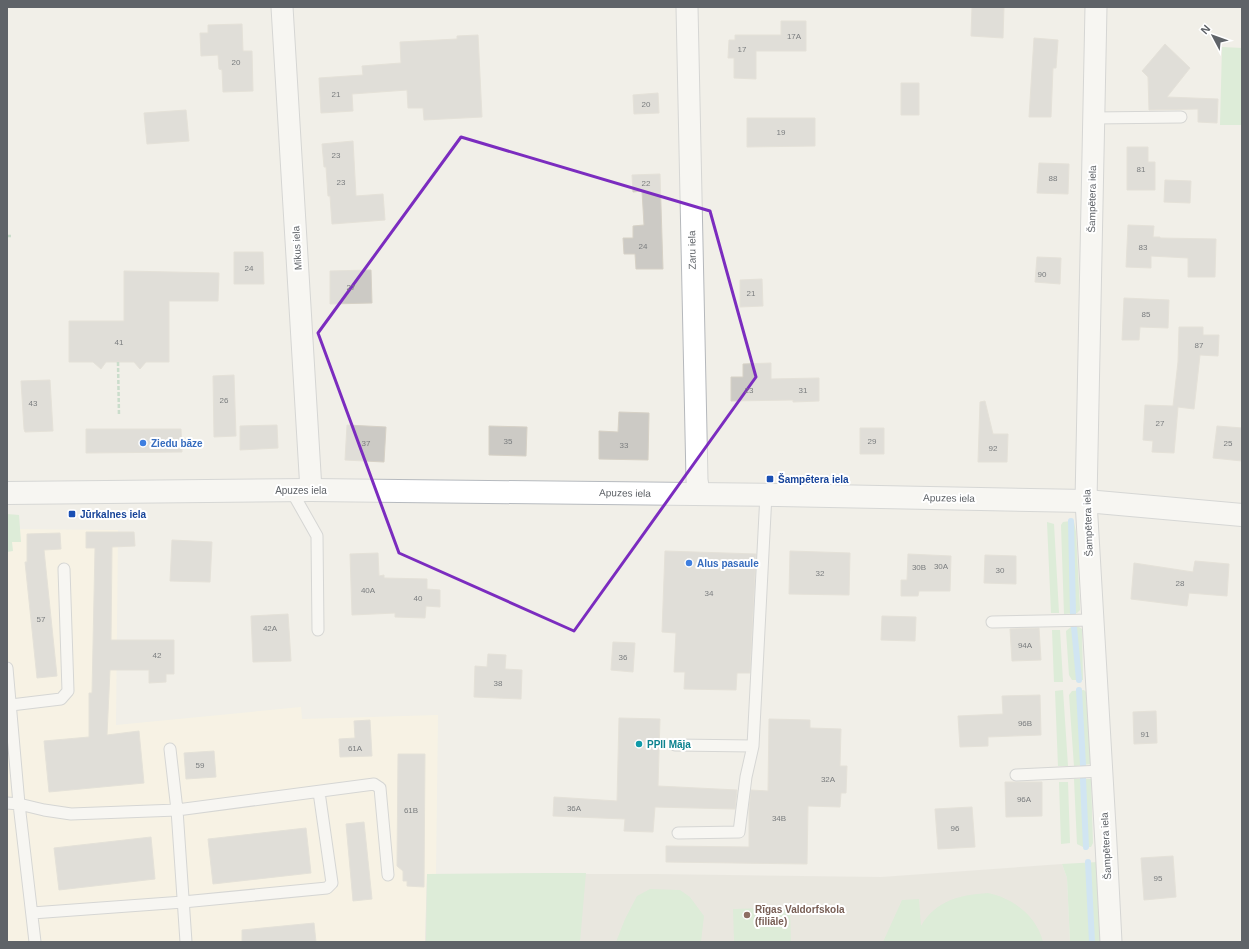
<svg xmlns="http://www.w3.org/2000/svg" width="1249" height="949" viewBox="0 0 1249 949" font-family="Helvetica,sans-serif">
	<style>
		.commercial { fill: #fef7e0 }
		.education { fill: #e1ded6 }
		.green { fill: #c5e8c5 }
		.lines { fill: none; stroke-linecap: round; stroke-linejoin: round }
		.stream { stroke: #aadaff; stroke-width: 6 }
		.building { fill: #cccac5; stroke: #d6d1c6 }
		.lane-casing { stroke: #b5b8bc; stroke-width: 13 }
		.street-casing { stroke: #b5b8bc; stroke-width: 23 }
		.secondary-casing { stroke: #b6babf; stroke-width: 24 }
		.path { stroke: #9cc7a9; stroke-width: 2.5; stroke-dasharray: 4 2; stroke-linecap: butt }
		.lane { stroke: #fff; stroke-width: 11 }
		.street { stroke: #fff; stroke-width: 21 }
		.secondary { stroke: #fff; stroke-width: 22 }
		.marked { fill: none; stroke: #7b2cbf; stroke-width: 3; stroke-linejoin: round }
		.shop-dot { fill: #3f7fe0; stroke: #fff; stroke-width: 1.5 }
		.transit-dot { fill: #1a4fb4; stroke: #fff; stroke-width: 1.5 }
		.culture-dot { fill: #0f9aa8; stroke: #fff; stroke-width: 1.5 }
		.education-dot { fill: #8d6e63; stroke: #fff; stroke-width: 1.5 }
		.labels { text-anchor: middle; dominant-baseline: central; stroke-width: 4; stroke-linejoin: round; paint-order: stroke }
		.number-label { font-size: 8px; fill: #7a7d7f }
		.street-label { font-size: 10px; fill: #5f6368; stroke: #fff }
		.shop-label { font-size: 10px; font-weight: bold; fill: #366cbe; stroke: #fff; text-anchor: start }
		.transit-label { font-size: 10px; font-weight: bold; fill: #164399; stroke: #fff; text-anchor: start }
		.culture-label { font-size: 10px; font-weight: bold; fill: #0d838f; stroke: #fff; text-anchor: start }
		.education-label { font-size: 10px; font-weight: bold; fill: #785e54; stroke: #fff; text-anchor: start }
	</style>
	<rect width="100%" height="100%" fill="#f1efe8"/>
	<path class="commercial" d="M7,529L118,530L116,725L301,707L302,719L438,715L436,874H427L425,942H7Z"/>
	<path class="education" d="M1062,864L1067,878L1070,942H425L427,874H657L881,877Z"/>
	<path class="green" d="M1222,47L1242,48V125H1220Z
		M7,514L19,515L21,542H12L13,551L7,552Z
		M1071,521L1074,522L1076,532L1080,610L1077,613L1064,614L1061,525L1063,522Z
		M1047,522L1054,524L1059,613H1051Z
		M1071,627H1079L1082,629L1083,680H1072L1069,675L1066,631Z
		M1052,630H1060L1063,682H1054Z
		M1063,690L1068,766H1058L1055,691Z
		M1084,690L1086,692L1091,764L1074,766L1069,695L1072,691Z
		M1074,779H1091L1093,843L1091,847H1083L1077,844Z
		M1059,782H1068L1070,843L1061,844Z
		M1098,862L1102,942H1070L1067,878L1062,864Z
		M547,873H586L580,942H426L427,874Z
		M650,889L680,890L690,897L704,916L701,942H616L625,919L637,896Z
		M988,893C1013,898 1037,916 1043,942H883L902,900L919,899L921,926C936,900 960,895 988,893Z
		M790,907L791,942H734L733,909Z"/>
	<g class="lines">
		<path class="stream" d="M1071,521L1073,614
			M1074,627L1079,680
			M1079,690L1083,765
			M1083,779L1086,847
			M1088,862L1092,942"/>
	</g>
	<path class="building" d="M972,7H1004L1003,38L971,36Z
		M781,21H806V51H756V79L734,78V58H728L729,40H735V35H781Z
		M242,24L243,51H252L253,91L223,92L222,70L219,69L218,55L201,56L200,33H208V25Z
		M478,35L482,117L424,120L423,108H408L407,90L352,94L353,111L321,113L319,78L363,75L362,66L401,63L400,42L457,39V36Z
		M1034,38L1058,40L1056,68H1053L1051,117H1029Z
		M1165,44L1190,68L1167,97L1218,99L1217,123L1198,122V109L1149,110L1148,77L1142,71Z
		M901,83H919V115H901Z
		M658,93L659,113L634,114L633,95Z
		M186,110L189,141L147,144L144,113Z
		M747,118H815V146L747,147Z
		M353,141L356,196L383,194L385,220L332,224L330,196H328L326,167H324L322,144Z
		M1127,147H1148V162H1155V190H1127Z
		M1039,163L1069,164L1068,194L1037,193Z
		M660,174L663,269H636L635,254H624L623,238H633V226L644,225L642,191L633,192L632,175Z
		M1165,180L1191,181L1190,203L1164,202Z
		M1128,225L1154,226L1153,237H1160V238L1216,239L1215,277H1188V258L1151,256V268L1126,267Z
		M234,252H263L264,284H234Z
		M1037,257L1061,258L1060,284L1035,282Z
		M371,270L372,303L330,304V271Z
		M124,271L219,273L218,301H169V362H146L140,369L134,362H106L101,369L93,362H69V321H124Z
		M762,279L763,306L740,307V280Z
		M1124,298L1169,300L1168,328L1140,327L1139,340H1122Z
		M1179,327H1203V335H1219L1218,356L1200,355L1194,409L1178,407L1174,453L1152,452L1153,441L1143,440L1145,405L1173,406L1178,362Z
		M771,363V379L819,378V401L793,402V400L731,401V377H743V364Z
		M234,375L236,436L214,437L213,376Z
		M50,380L53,431L25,432L24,429L21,381Z
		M985,401L993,434H1008L1007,462H978L980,402Z
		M619,412L649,413L648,460L599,459V431L618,432Z
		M277,425L278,448L240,450V426Z
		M347,425L386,427L384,462L345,460Z
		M489,426L527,427L526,456L489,455Z
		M1217,426L1242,428V461L1213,458Z
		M860,428H884V454H860Z
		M86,429H181L182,452L86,453Z
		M86,532H134L135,546L112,547L111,640H174V674H166V682L149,683V670H110L107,735L139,731L144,783L49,792L44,741L89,737V693H92L95,548H86Z
		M60,533L61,549L44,550L57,676L37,678L25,562H27V534Z
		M172,540L212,542L210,582L170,581Z
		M665,551L756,554L750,673H737L736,690L684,689L685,672H674L676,633L662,632Z
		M790,551L850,553L849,595L789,594Z
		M378,553L379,576L384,575V578L427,579V589L440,590V607L426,606L425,618L395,617V613L352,615L350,554Z
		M908,554L951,556L950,591H919L918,596H901V580H907Z
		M985,555L1016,556V584L984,583Z
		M1195,561L1229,564L1227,596L1189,593L1187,606L1131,599L1134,563L1193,572Z
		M288,614L291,661L253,662L251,616Z
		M882,616L916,617L915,641L881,640Z
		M1039,628L1041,660L1012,661L1010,629Z
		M613,642L635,643L633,672L611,670Z
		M488,654L506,655L505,669L522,670L521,699L474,697L475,666L487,667Z
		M1040,695L1041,735L988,737V746L960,747L958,716L1003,714L1002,696Z
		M1156,711L1157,743L1134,744L1133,712Z
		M619,718L660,719L658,786L737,790L735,809L655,807L653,832L624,831L625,819L553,816L554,797L617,801Z
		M769,719L810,720V728L841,729L840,766H847L846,793H841L840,807L808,806L807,864L666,862V846L749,847V809L751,790L768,791Z
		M370,720L372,756L340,757L339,739L355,738L354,721Z
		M214,751L216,777L186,779L184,753Z
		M398,754H425L424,887L407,886V881H403V871L397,866Z
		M1005,782H1042V816L1006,817Z
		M972,807L975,847L938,849L935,809Z
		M364,822L372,899L353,901L346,824Z
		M306,828L311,873L213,884L208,839Z
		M151,837L155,879L59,890L54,848Z
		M1173,856L1176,897L1144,900L1141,858Z
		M314,923L316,942H242V930Z"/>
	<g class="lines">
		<defs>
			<path id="lane" d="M1094,118L1181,117
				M291,490L317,536L318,630
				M992,622L1093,620
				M7,668L19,804L44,810L71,814L177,810L374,784L380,788L388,875
				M11,705L61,699L68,691L64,569
				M675,745L753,746L746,777L739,832L678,833
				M753,746L766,494
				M170,749L177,810L186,942
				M1016,775L1102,771
				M7,803L19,804L35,942
				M32,913L183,902L327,888L332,883L319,792"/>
			<path id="street" d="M282,7L311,490
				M687,7L697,480L699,493
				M1096,7L1086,501L1106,844L1111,942"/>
			<path id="secondary" d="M7,493L311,490L778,495L1086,501L1242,515"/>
		</defs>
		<use href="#lane" class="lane-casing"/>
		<use href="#street" class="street-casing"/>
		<use href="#secondary" class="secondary-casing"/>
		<path class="path" d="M7,236H11
			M118,362L119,416"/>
		<use href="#lane" class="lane"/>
		<use href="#street" class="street"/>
		<use href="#secondary" class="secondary"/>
	</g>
	<path d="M0 0H1249V949H0ZM461,137L710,211L756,377L574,631L399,553L318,333Z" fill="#f1efe8" fill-opacity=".55" fill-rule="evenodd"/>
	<path class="marked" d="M461,137L710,211L756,377L574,631L399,553L318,333Z"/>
	<g class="shop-dot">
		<circle cx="143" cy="443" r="4"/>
		<circle cx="689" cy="563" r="4"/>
	</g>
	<g class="transit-dot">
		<rect x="766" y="475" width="8" height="8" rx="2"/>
		<rect x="68" y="510" width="8" height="8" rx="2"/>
	</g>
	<circle class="culture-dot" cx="639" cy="744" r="4"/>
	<circle class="education-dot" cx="747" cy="915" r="4"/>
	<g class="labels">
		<g class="number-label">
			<text x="794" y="36">17A</text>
			<text x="742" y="49">17</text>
			<text x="236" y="62">20</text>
			<text x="336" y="94">21</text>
			<text x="646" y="104">20</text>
			<text x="781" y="132">19</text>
			<text x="336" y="155">23</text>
			<text x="1141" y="169">81</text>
			<text x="1053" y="178">88</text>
			<text x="341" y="182">23</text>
			<text x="646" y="183">22</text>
			<text x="643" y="246">24</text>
			<text x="1143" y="247">83</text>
			<text x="249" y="268">24</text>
			<text x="1042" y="274">90</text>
			<text x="351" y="287">27</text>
			<text x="751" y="293">21</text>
			<text x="1146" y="314">85</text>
			<text x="119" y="342">41</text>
			<text x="1199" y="345">87</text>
			<text x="749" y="390">23</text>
			<text x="803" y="390">31</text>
			<text x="224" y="400">26</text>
			<text x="33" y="403">43</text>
			<text x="1160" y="423">27</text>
			<text x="508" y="441">35</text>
			<text x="872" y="441">29</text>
			<text x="366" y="443">37</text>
			<text x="1228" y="443">25</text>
			<text x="624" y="445">33</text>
			<text x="993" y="448">92</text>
			<text x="941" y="566">30A</text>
			<text x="919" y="567">30B</text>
			<text x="1000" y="570">30</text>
			<text x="820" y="573">32</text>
			<text x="1180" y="583">28</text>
			<text x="368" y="590">40A</text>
			<text x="709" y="593">34</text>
			<text x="418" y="598">40</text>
			<text x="41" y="619">57</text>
			<text x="270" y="628">42A</text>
			<text x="1025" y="645">94A</text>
			<text x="157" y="655">42</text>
			<text x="623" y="657">36</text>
			<text x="498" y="683">38</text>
			<text x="1025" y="723">96B</text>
			<text x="1145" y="734">91</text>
			<text x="355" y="748">61A</text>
			<text x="200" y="765">59</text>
			<text x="828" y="779">32A</text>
			<text x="1024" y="799">96A</text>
			<text x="574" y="808">36A</text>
			<text x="411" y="810">61B</text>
			<text x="779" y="818">34B</text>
			<text x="955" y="828">96</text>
			<text x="1158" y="878">95</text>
		</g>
		<g class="street-label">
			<text transform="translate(1092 199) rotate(-89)">Šampētera iela</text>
			<text transform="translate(297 248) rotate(-93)">Mikus iela</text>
			<text transform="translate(692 250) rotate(-91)">Zaru iela</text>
			<text x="301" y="490">Apuzes iela</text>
			<text transform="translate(625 493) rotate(1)">Apuzes iela</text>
			<text transform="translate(949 498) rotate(1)">Apuzes iela</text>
			<text transform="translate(1088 523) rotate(-92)">Šampētera iela</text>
			<text transform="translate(1106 846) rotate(-93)">Šampētera iela</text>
		</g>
		<g class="shop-label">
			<text x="151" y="443">Ziedu bāze</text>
			<text x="697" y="563">Alus pasaule</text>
		</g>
		<g class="transit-label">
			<text x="778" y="479">Šampētera iela</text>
			<text x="80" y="514">Jūrkalnes iela</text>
		</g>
		<g class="culture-label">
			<text x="647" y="744">PPII Māja</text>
		</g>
		<g class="education-label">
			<text x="755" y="909">Rīgas Valdorfskola<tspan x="755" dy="12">(filiāle)</tspan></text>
		</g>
	</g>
	<rect width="1249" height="949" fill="none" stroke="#5f6368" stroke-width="16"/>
	<g transform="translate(1213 36) rotate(311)" stroke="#ffffff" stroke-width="3" paint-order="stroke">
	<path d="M0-3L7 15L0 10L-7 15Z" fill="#5f6368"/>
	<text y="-6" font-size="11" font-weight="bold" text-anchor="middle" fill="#5f6368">N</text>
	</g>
</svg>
